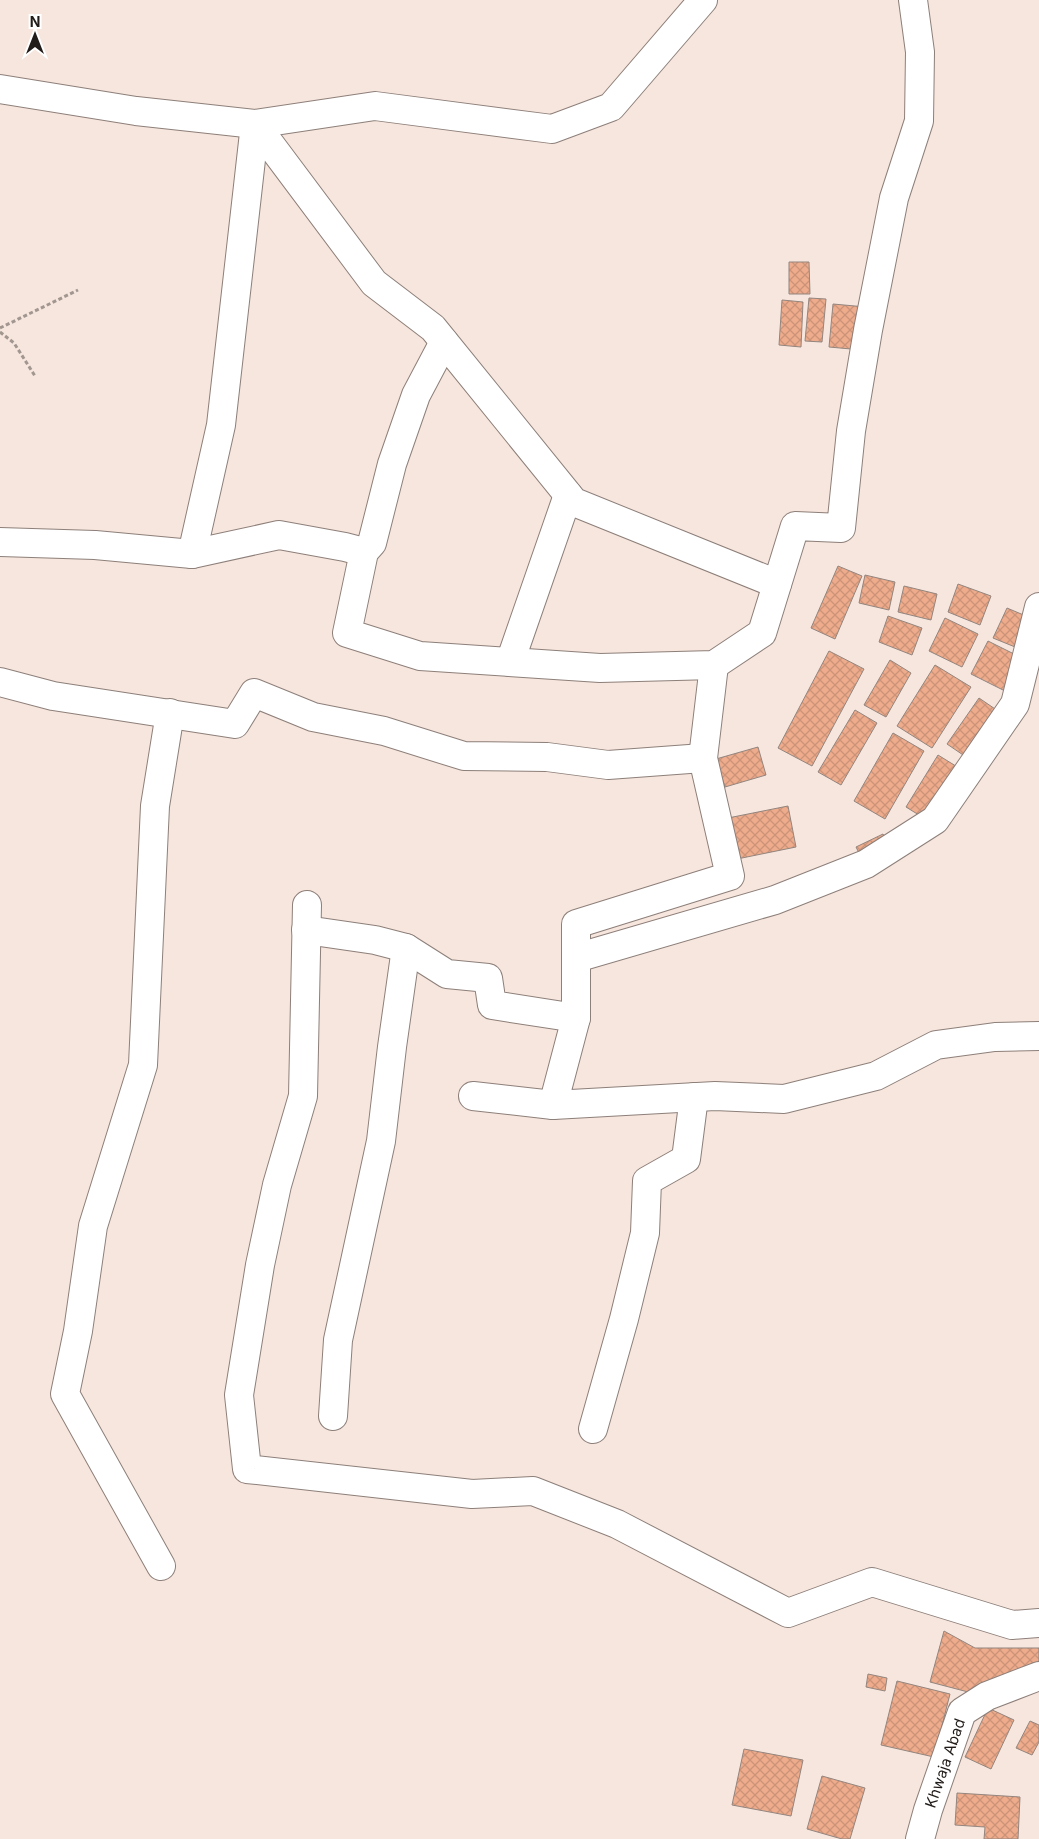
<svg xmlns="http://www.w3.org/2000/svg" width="1039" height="1839" viewBox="0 0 1039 1839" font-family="Inter,sans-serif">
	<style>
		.building { fill: url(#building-cross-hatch); stroke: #93857e }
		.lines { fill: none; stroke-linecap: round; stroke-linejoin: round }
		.street-casing { stroke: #8d7f79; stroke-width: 30 }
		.path { stroke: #a29690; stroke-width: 3; stroke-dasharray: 4 2.5; stroke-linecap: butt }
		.street { stroke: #fff; stroke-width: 28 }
		.labels { text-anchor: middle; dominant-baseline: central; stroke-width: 4; stroke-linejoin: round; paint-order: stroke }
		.street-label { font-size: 15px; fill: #211c19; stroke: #fff }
	</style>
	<defs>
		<pattern id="building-cross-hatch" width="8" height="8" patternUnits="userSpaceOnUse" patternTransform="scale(1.25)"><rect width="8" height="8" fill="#eeac8c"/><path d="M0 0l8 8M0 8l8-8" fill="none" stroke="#cc9378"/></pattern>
	</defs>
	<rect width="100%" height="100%" fill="#f6e6de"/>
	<path class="building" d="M789,262H809L810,294H789Z
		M809,298L826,299L822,342L805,341Z
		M782,300L803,302L801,347L779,345Z
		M833,304L866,307L862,350L829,347Z
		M838,566L862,576L835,639L811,628Z
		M865,575L895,582L889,610L859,603Z
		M958,584L991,596L980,625L948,612Z
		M904,586L937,594L931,620L898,612Z
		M1007,608L1033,619L1020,649L993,638Z
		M888,616L922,628L912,655L879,642Z
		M945,618L978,634L962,667L929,651Z
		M988,641L1026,660L1009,693L971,674Z
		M829,651L864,669L812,766L778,748Z
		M890,660L911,673L886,717L864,705Z
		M935,665L971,687L932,748L897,726Z
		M979,698L1001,713L969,759L947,744Z
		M855,710L877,723L841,785L818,772Z
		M893,733L924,751L885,819L854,801Z
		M758,747L766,775L725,787L716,759Z
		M938,755L959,768L927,820L906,807Z
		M788,806L796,847L737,859L728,818Z
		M883,834L889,846L862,859L856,847Z
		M944,1631L975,1648H1039V1667L972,1693L930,1682Z
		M868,1674L887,1678L885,1691L866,1687Z
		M897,1681L950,1694L934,1757L881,1745Z
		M988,1708L1014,1720L991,1769L965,1757Z
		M1030,1721L1039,1725V1742L1032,1755L1016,1748Z
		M744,1749L803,1760L791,1816L732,1805Z
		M822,1776L865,1788L850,1839H842L807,1829Z
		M957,1793L1020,1797L1018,1839H984L985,1827L955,1825Z"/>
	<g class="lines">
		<defs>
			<g id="street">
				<path d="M0,89L136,111L255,124L374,283L433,328L574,502L777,584"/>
				<path d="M444,342L416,395L392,464L372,543L364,552L347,633L420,656L600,668L714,665L762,633L795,526L841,528L851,431L868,330L894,198L919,121L920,52L913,0"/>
				<path d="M0,542L95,545L192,554L279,535L345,547L364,552"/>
				<path d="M192,554L221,425L255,124L375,106L552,129L611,107L703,0"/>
				<path d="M510,662L568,495"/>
				<path d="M0,682L53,696L235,724L254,693L313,717L384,731L464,756L547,757L608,765L703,758"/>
				<path d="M307,905L303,1096L277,1185L260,1265L239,1395L247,1469L472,1494L533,1491L617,1524L788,1613L872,1582L1012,1625L1039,1623"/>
				<path d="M306,930L375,940L406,948L447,974L488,978L492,1005L576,1018V924L730,876L703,758L714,665"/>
				<path d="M576,958L775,900L866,864L935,820L1015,704L1039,607"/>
				<path d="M576,1018L553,1105L715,1096L784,1099L876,1076L936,1045L995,1037L1039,1036"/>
				<path d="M473,1096L553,1105"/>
				<path d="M333,1416L338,1340L381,1141L392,1047L406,948"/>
				<path d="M593,1429L624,1319L645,1233L647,1181L686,1159L694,1097"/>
				<path d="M161,1566L65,1394L78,1331L93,1226L143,1065L155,806L170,713"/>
				<path id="s1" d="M920,1839L928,1810L962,1712L987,1696L1039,1676"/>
			</g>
		</defs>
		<use href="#street" class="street-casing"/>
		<path class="path" d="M0,328L78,290
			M0,332L14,343L35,376"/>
		<use href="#street" class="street"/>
	</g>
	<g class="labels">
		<g class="street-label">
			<text stroke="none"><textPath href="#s1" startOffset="80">Khwaja Abad</textPath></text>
		</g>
	</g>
	<g transform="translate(35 35)" stroke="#ffffff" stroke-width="4" paint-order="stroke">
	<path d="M0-4L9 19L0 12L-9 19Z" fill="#211c19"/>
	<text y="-8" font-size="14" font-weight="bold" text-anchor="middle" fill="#211c19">N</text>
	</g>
</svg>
